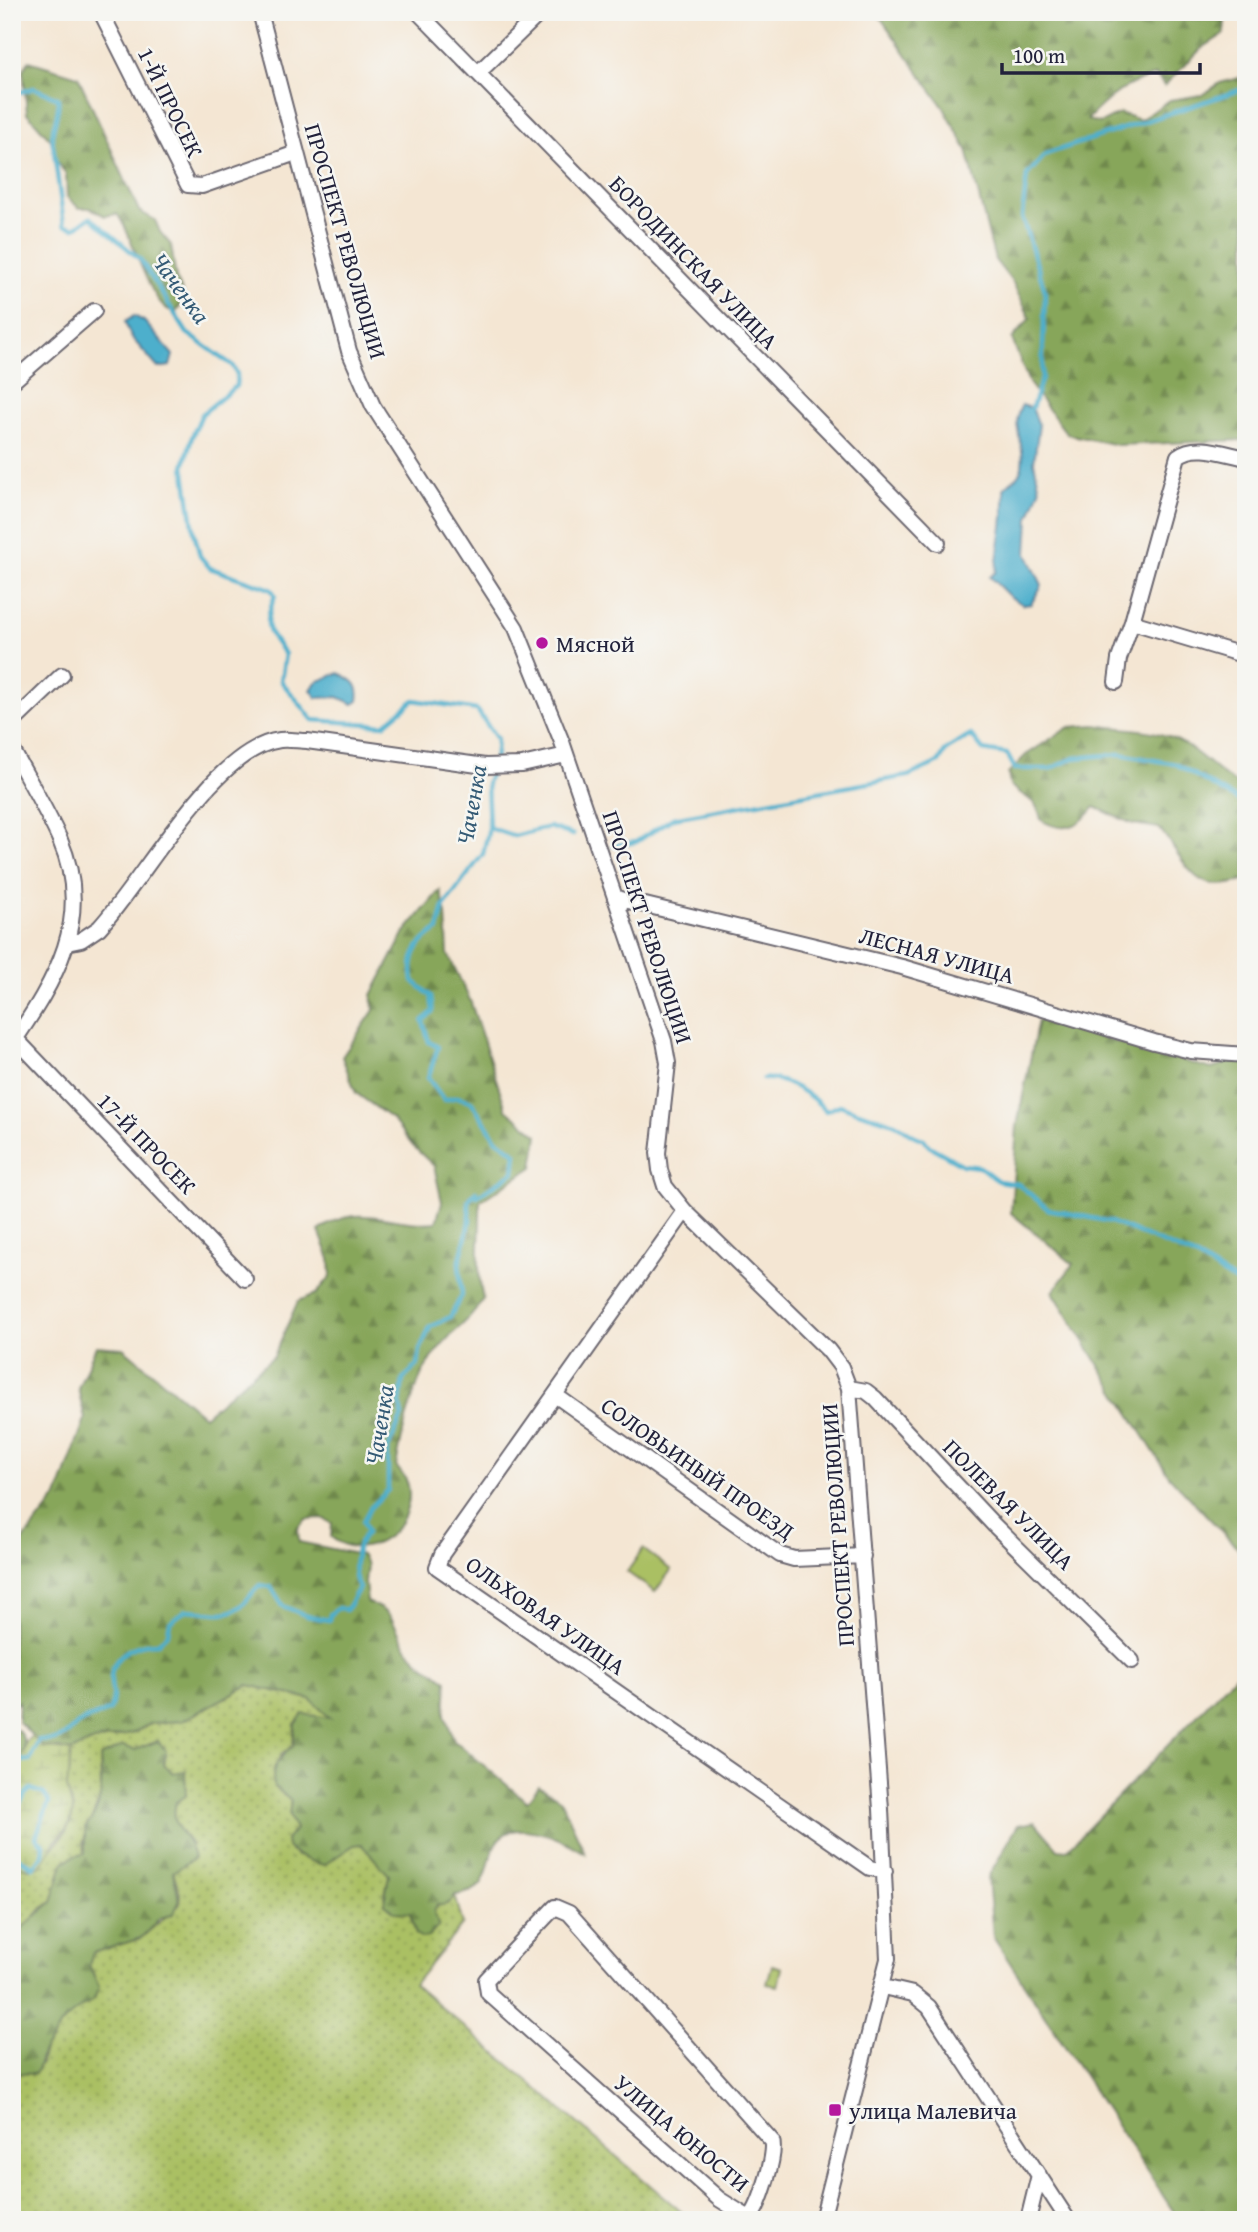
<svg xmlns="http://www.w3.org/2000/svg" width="1258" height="2232" viewBox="0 0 1258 2232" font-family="'Gentium Book Plus',serif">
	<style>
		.grass { fill: url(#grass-dots); stroke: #667150; stroke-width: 2 }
		.forest { fill: url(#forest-firs); stroke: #54644a; stroke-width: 2 }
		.wetland { fill: url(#wetland-marsh); stroke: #667150; stroke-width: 2 }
		.park { fill: #aac064; stroke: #667150; stroke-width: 2 }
		.water { fill: #4eafcc; stroke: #386884; stroke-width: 2 }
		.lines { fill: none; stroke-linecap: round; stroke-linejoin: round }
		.stream { stroke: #4eafcc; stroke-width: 4.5 }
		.minor-casing { stroke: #6c6770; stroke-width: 18 }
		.minor { stroke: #fff; stroke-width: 14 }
		.poi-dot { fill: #b5179e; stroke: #f6f6f2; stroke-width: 2.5 }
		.labels { text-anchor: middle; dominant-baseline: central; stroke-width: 5; stroke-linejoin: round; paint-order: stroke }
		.street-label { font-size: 23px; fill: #22223b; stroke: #f6f6f2 }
		.poi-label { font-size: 23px; fill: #22223b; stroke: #f6f6f2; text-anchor: start }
		.water-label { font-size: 24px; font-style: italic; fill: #345a75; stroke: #f6f6f2 }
	</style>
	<defs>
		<pattern id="grass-dots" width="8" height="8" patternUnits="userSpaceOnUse" patternTransform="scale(1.75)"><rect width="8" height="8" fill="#aac064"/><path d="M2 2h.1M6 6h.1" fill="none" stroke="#8a9c54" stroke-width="1.8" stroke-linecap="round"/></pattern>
		<pattern id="forest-firs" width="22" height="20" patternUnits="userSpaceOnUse" patternTransform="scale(1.75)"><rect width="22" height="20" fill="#87a65a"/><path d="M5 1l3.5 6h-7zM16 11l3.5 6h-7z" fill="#6e874c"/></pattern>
		<pattern id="wetland-marsh" width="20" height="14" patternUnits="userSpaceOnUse" patternTransform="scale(1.75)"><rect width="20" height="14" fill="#aac064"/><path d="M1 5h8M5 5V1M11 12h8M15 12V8" fill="none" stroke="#8a9c54"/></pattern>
	</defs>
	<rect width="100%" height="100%" fill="#f6f6f2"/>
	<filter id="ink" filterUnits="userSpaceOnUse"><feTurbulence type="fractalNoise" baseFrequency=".0143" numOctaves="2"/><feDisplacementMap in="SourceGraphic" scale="14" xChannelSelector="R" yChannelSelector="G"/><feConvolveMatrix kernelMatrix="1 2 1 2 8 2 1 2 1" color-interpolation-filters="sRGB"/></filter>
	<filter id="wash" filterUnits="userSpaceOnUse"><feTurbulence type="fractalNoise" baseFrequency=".00686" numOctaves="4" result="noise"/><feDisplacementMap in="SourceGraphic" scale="28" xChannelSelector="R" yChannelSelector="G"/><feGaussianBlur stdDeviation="1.57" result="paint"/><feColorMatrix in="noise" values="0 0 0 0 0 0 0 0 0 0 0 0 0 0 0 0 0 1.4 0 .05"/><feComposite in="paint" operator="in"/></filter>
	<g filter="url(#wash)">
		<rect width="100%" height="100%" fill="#f4e6d3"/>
		<path class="grass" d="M248,1685L310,1699L331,1718L294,1731L293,1746L281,1754L274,1786L291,1801L289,1816L295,1829L287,1840L297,1856L311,1858L317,1863C334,1860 344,1846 361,1843L390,1875L384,1897L410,1913L416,1934L437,1904L455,1895L463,1924L414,1984L691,2220H12V2073L23,2072L41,2064C44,2028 79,2012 99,1987L89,1965L92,1953L141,1938L179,1905L180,1893L173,1871L191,1844L175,1826L173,1813L186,1771L173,1773C147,1748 134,1750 100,1757L101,1795L83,1842L85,1854L63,1863L52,1902L41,1909L12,1944V1872L16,1865L29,1868C45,1858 71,1833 73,1812C73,1803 66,1794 67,1785C68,1774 70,1763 71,1751L94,1741L131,1734L152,1723L182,1721Z"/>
		<path class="forest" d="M881,12H1058L1225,20L1224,34L1201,49L1164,86L1156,75C1126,83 1108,98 1087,120L1101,123L1120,113L1140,120L1170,100L1202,95L1220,83L1246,76V440L1117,445L1067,434L1029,383L1012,339L1030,318L1013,283L995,260L967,150L944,108L878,14Z
			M29,61L78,76L139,211L155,220L160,232L171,245L176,278L185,298L176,312C149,311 134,234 117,214L105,216L90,208H79L67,197L66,174L56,161L51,140L27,113L23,70Z
			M1095,725C1126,730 1156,727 1184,744C1207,758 1221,778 1246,788V879C1193,900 1187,861 1159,828L1133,824L1095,807C1079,827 1064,834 1041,820C1038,799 1024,798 1010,785L1008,774L1026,755L1069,727Z
			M440,890L446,914L448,954L470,1000L506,1109L538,1135L533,1167L480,1201C481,1235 475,1266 483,1299C469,1324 452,1330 436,1352C412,1382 403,1430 396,1466C400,1471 407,1479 408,1485C417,1527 366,1567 331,1537L332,1523L322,1518L306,1519L298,1528L299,1542L361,1555L367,1565L365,1582L367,1602C401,1616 390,1625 408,1649C418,1663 433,1672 447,1680L445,1715L454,1740L527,1802L539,1786L561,1800L585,1853C563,1839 506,1811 493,1850C484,1875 489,1891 455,1895C451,1903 447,1906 437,1905L434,1912L439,1925L429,1937L422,1938L416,1934L410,1913L395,1912L384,1903L389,1875L361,1844L354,1845L324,1865C312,1862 295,1856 287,1847L286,1840L295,1829L289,1815L291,1801L274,1786C270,1765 279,1759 293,1746L295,1724L303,1714L330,1718L310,1699L248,1685L182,1721L152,1723L131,1734L94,1741L71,1751L43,1747L18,1721L19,1701L12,1707V1554L57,1497L85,1419L78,1388L96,1346L123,1348L204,1416L274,1356L298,1301L316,1294L331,1276L330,1259L319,1231C359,1199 390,1228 436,1222L442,1202L434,1166L413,1146L392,1119L356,1093L342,1057L374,1010L372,995L405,932Z
			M1038,1020L1212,1069L1228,1062H1246V1557L1169,1476L1053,1292L1073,1264L1011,1213L1017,1126Z
			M1246,1664V2220H1179L993,1937L988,1877L1018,1825L1035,1822L1058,1849L1067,1850Z
			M12,1730H18C32,1747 19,1757 12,1774Z
			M158,1741L166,1751L164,1765L173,1773L185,1771L186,1796L176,1802C169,1831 189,1832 194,1858L173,1872C176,1890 184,1899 172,1915L160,1918L141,1938L93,1953L89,1965L99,1987L94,1999C75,2012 62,2018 52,2040C49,2045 44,2048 42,2053C39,2061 40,2066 35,2074L12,2073V1944L23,1927L52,1902L63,1863L74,1856L85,1854V1828C103,1809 103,1782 100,1757L123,1746L135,1750Z"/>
		<path class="wetland" d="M32,1736L43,1747L71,1751L67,1787L73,1811L70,1824L54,1843L41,1866L29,1868L17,1865L12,1872V1774L25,1749L26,1742Z"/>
		<path class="park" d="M643,1549L671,1570L655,1592L627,1572Z
			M772,1965L782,1968L778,1986L767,1984Z"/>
		<path class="water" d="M134,316L144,321L173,355L170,366L158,368L131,337L125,322Z
			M1022,405L1032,408L1039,425L1034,462L1040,490L1029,518L1027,554L1042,585L1031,604L1024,605L1010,597L990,577L996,572C998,542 1006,518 1004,489C1009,483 1017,478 1020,472C1030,450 1008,426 1022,405Z
			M339,673C353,680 361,684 358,701L353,704L338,697L317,698L311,690L316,682Z"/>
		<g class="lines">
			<path class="stream" d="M12,88L21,92L34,88L58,98C60,114 53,122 52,137L64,225L75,228L90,217L140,259L187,333L232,365L237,374L236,386L202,414L192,437L184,466L194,532L200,556L210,568L271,589L275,595C264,624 265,630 285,654L281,681L313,720L384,725L414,700L477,710L497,739L495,762
				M1032,408L1042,378L1045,291L1022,217L1027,175L1046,154L1246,88
				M490,828L514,836L549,827L573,835
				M613,846L636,842L673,818L908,776L939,762L946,750L971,735L983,750L1007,754L1015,769H1050L1074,758L1120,754L1176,764L1246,805
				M763,1079C785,1077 812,1095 826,1111L840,1105C858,1113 876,1117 894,1123C906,1128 910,1137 924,1139L929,1146L963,1165L980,1167L998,1181L1018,1184L1048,1209L1111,1222L1194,1256L1246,1288
				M12,1751L22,1761L30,1760L39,1740C65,1744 64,1732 83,1721C92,1717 101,1715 110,1710C116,1694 110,1691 111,1677C113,1652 137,1643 158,1643L168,1633L170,1622L186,1610C205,1610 225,1619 241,1606C248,1600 253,1591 260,1585L271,1587L283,1606L307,1616L329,1620L330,1614L338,1608L346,1610L359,1588C351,1573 354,1544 367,1532L363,1521L370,1508L388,1490V1449L402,1416L400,1403L403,1379L418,1365L420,1350L430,1327L450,1317L462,1295L459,1264L470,1220L468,1201L476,1191L477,1196L514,1172L516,1153L496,1139L471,1101L457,1097L444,1100L428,1078L438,1047L429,1042L423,1021L433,1011L431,996L413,981C409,956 417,942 438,930L444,906L483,854L489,828L487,782L492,770
				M12,1810C21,1807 23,1794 31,1789L44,1794L49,1802L36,1837L44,1845L43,1854L34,1867L18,1857L12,1862"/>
		</g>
	</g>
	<g filter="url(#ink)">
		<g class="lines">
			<defs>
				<path id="minor" d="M101,12L188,185L202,186L296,153
					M260,12L349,351L373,406L516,628L562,742L664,1041L668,1063L658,1153L660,1170L665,1186L685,1211L828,1350L841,1367L849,1388L881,1809L888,1959L822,2220
					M418,12L938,543
					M478,73L541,12
					M12,382L94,311
					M1132,622L1246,656
					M1116,682L1119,659L1132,622L1178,456C1196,442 1225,454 1246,458
					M12,723L62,675
					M12,749C28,779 46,809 60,840C94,918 55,981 12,1044
					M616,898L902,967L1154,1042L1191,1051L1246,1055
					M67,943L81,940L99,928C144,880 214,748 280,740C289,739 299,741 307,741L485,766L522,765L566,755
					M16,1039L245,1279
					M685,1211L442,1554L437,1567L870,1868L885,1871
					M849,1388L866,1391L875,1398L994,1525L1132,1661
					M555,1395L780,1555L794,1559L863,1556
					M555,1907L569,1913L772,2141C777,2152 760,2206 751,2216H746L719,2199L488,1993L486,1980Z
					M883,1987L913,1994L929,2007L1068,2220
					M1028,2220L1039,2175"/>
			</defs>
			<use href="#minor" class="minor-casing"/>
			<use href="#minor" class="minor"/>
		</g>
	</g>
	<g class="poi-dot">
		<circle cx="542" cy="643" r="7"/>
		<rect x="828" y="2103" width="14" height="14" rx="3.5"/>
	</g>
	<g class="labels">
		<g class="street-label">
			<text transform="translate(171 102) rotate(64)">1-Й ПРОСЕК</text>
			<text transform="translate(346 241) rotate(74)">ПРОСПЕКТ РЕВОЛЮЦИИ</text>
			<text transform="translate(694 262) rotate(46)">БОРОДИНСКАЯ УЛИЦА</text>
			<text transform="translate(648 927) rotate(72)">ПРОСПЕКТ РЕВОЛЮЦИИ</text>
			<text transform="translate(937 955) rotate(15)">ЛЕСНАЯ УЛИЦА</text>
			<text transform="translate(147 1143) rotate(46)">17-Й ПРОСЕК</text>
			<text transform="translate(698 1468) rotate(35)">СОЛОВЬИНЫЙ ПРОЕЗД</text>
			<text transform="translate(1009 1504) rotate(45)">ПОЛЕВАЯ УЛИЦА</text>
			<text transform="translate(837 1525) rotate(-94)">ПРОСПЕКТ РЕВОЛЮЦИИ</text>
			<text transform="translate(546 1615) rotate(35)">ОЛЬХОВАЯ УЛИЦА</text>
			<text transform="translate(682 2133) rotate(40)">УЛИЦА ЮНОСТИ</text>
		</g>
		<g class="poi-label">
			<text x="556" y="643">Мясной</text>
			<text x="849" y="2110">улица Малевича</text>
		</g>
		<g class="water-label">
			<text transform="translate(181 288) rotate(54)">Чаченка</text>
			<text transform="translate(471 805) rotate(-80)">Чаченка</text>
			<text transform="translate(379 1425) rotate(-81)">Чаченка</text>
		</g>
	</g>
	<rect width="1258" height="2232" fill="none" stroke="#f6f6f2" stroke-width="42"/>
	<path d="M1002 63v10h198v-10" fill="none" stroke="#22223b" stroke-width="3.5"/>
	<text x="1013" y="63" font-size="21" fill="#22223b" stroke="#f6f6f2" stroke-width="5" paint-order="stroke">100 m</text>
</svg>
